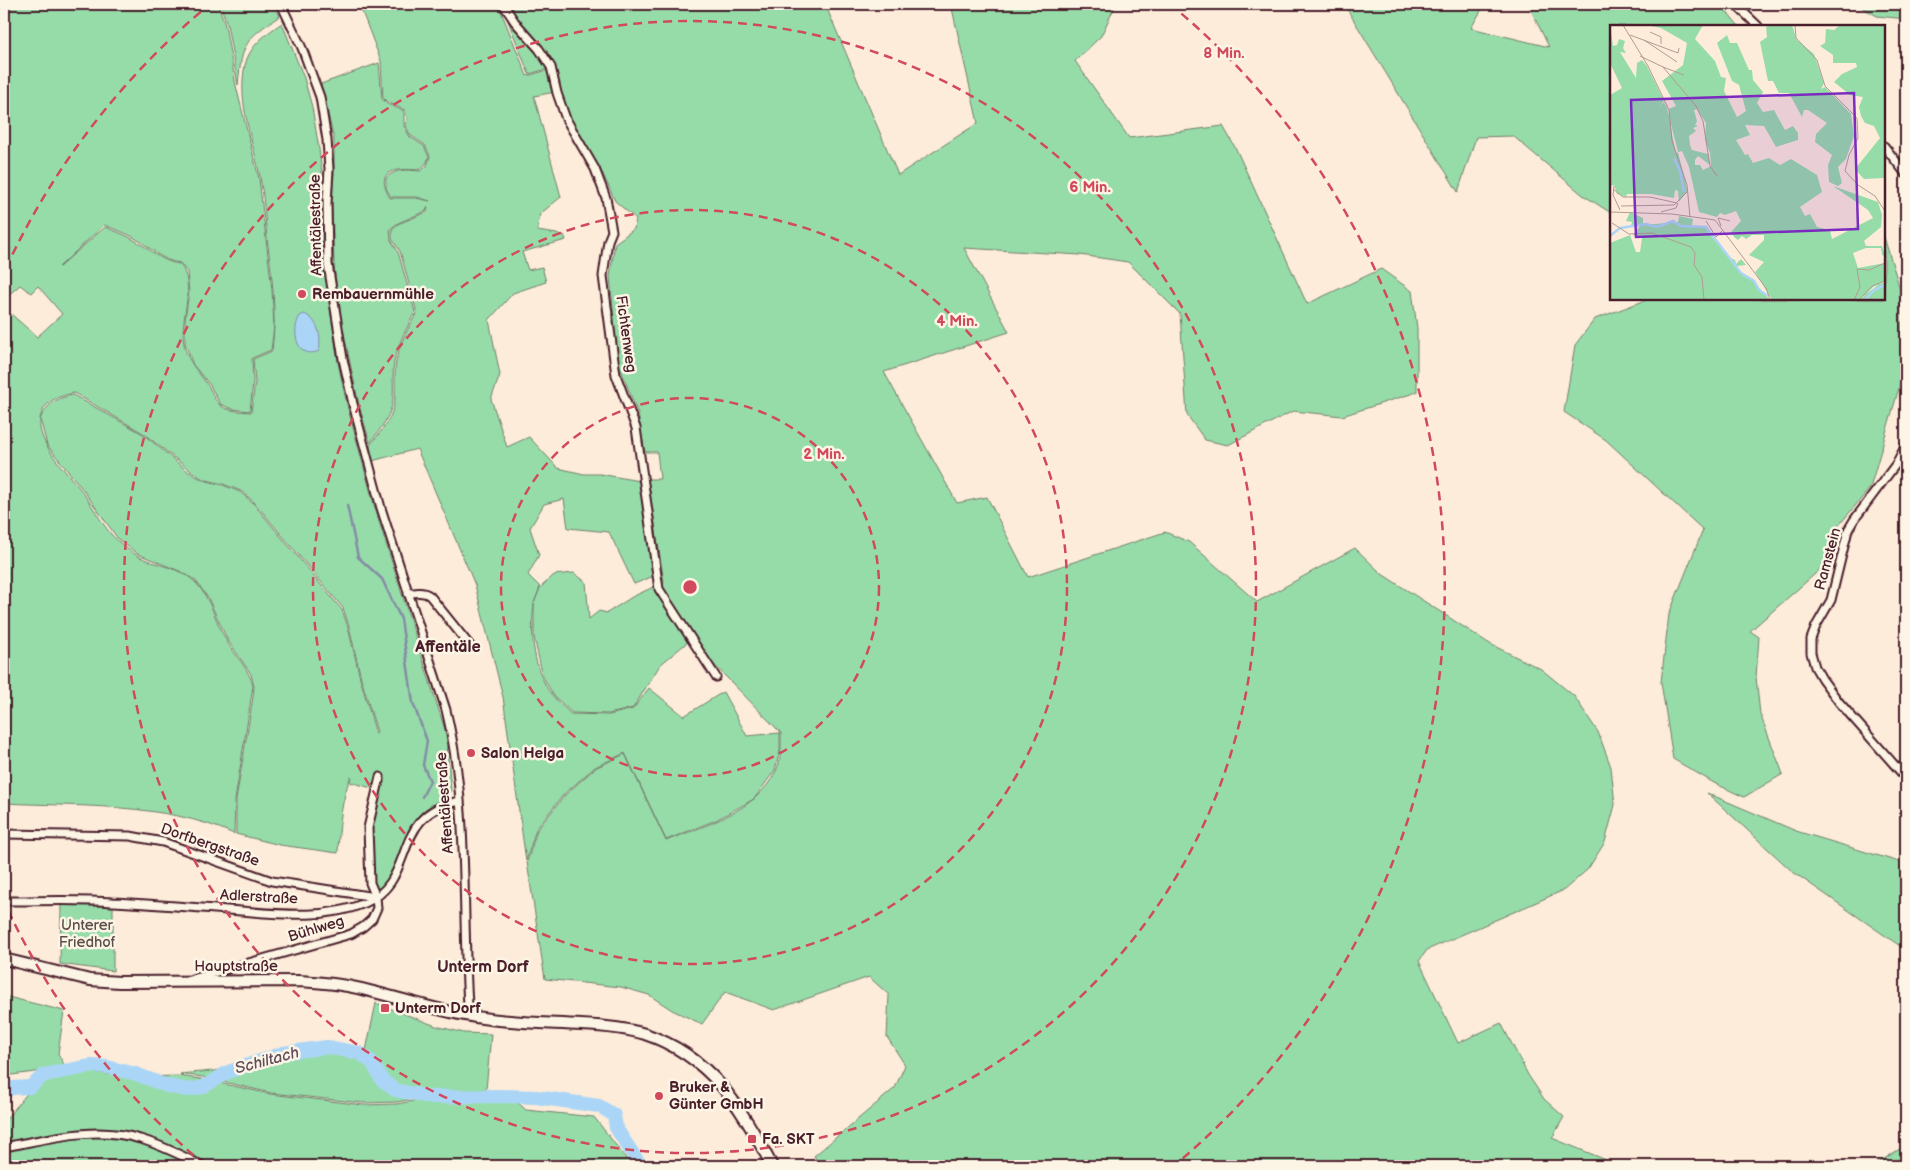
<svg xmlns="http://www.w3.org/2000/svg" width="1910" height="1170" viewBox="0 0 1910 1170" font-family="'Balsamiq Sans',sans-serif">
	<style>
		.green { fill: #96dca9; stroke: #707e6a }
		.water { fill: #abd5f6; stroke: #848ca5 }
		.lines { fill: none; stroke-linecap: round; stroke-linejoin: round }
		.stream { stroke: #848ca5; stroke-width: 2.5 }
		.river { stroke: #abd5f6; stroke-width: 14 }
		.minor-casing { stroke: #4a1f2b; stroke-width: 11 }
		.secondary-casing { stroke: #4a1f2b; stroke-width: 14 }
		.minor { stroke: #fcf5e5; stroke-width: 7 }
		.secondary { stroke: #fcf5e5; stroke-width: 10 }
		.ring { fill: none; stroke: #d1495b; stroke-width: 2.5; stroke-dasharray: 9 6 }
		.poi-dot { fill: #d1495b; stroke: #fcf5e5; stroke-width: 2 }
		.labels { text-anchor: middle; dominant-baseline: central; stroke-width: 5; stroke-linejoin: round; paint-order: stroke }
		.street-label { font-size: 15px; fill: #4a1f2b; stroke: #fcf5e5 }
		.poi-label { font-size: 15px; font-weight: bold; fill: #4a1f2b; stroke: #fcf5e5; text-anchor: start }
		.park-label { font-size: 15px; fill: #5d4e4a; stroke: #fcf5e5 }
		.neighbourhood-label { font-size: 16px; font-weight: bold; fill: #4a1f2b; stroke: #fcf5e5 }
		.water-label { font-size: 16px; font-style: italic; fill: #624c5e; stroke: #fcf5e5 }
		.inset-river { fill: none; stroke: #abd5f6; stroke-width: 2.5 }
		.inset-road { fill: none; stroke: #b59a94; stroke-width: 1 }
		.view { fill: #7b2cbf; fill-opacity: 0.15; stroke: #7b2cbf; stroke-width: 2.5 }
		.inset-edge { fill: none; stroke: #4a1f2b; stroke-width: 2.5 }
		.centre { fill: #d1495b; stroke: #fcf5e5; stroke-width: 2.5 }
		.ring-label { font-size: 15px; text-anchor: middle; font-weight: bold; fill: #d1495b; stroke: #fcf5e5; stroke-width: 5; stroke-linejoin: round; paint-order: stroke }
	</style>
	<rect width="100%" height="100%" fill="#fdecda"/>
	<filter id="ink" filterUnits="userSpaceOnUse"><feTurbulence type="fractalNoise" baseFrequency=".02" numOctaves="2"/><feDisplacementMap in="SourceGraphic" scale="10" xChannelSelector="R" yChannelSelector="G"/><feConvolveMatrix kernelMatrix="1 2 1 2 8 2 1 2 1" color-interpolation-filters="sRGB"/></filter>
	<g filter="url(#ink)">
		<path class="green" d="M4,4H218L225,25L236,86L259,179L272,290L274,327L271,350L252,358L253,382L250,411L232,409L220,404L210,385L193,365L185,343V319L189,292L187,272L180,263C160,261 150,246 133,237C124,232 114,229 104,225L59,267L105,227C114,231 125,234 134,240C151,249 160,262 180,264C197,287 179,318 184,344C187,362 199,372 209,387C212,392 214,399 218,403C225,412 241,411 251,412L255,382L253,359L272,351C277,313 272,276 267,238C265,218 264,197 260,177C253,140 237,103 245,65C250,45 266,34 282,23L304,78L312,107L319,149L322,173L321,197L324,266L338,363L348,409L376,512L446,733L451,790C447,800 438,801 430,806C423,810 417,816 413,823C399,843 399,870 381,889L374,887L372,881L371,821L379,790L350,782L351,776C341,800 339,827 338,853L280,845L236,834V800L253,697L254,686L251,674L227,639L208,598L196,581L182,572L138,554L118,539L84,491L47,445L40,419C47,404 56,398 73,395L143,434L190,473L203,480L223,485L240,492L253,503L342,610L348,627L360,678L376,734L377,732L361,678L349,626L343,608L254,502L241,491L223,484L203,479L191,471L143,433L74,393C61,396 48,399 42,412C30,439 68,472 83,493C94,507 105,531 119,542C125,547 131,552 138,556C156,566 181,567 196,583C211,599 215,621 226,640C235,656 249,668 253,686L235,800L234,834C163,802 80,807 4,803V321L11,314L37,337L62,314L38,286L31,293L20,285L4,299Z
			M220,4H273L280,16C245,39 242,43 238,85L227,24Z
			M359,4H498L527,76L548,70L555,92L534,96L561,197L540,214L537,231L564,235L566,240L522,252L528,270L542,267L546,282L513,293L489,320L500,375L491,399L507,447L529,437L558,468L584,474H600L639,481L652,552L654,576L634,584L609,532L568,528L564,499L544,504L530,528L539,555L528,575L540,587L534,603L540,588L554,575L574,573L586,582L589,619L599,611L607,613L632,597L664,582L648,479H660L657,452H645L638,414L618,362L610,276L615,243L634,229L636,219L615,201L603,174L567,113L554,67L529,74L506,16L514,10L510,4H825L898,175L978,123L951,4H1116L1101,36L1075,61L1129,138L1223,126L1236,149L1307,304L1381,269L1412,291L1417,328V392L1342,416L1293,411L1228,445L1205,440L1187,415L1180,314L1128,262L1080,255L964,248L1009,332L884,372L957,503L987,497L1028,577L1165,532L1189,542L1257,602L1355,548L1382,574L1490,644L1541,669L1574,696L1598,732L1611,767L1615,805L1605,842L1588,869L1564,890L1427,950L1419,961L1458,1043L1501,1023L1528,1075L1544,1099L1564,1117L1552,1138L1621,1166H821L814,1156L895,1088L905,1065L887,1037L889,995L869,977L774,1010L725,992L702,1024L672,1010L649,995L621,987L545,979L527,862L537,830L565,795L595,768L625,754L666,841C705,825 756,812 776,771C782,759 781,745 781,733L690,640L660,665L633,708L609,714L572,713L554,696L543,677L534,637V604C530,634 533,670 552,695C557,702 565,708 571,714L609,715L633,709L649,688L684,716L723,692L747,736L780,733V751L775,770L754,799L716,820L666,840L625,753L595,767L564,794L536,829L526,861L503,697L475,585L417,449L372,461L370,445C378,435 387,425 392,412C398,397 393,379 396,362C399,345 408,328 417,313L400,251L392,239V229L398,224L427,212L428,207L426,211L398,223L390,229L391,240L398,252L415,312C407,328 397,345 394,362C392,374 394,386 393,398C392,415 380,429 370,443L359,405L339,311L334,265L332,204L334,173V140L321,84L379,63L382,99L387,104L404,111V126L410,137L424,146L429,157L426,164L419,170C397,168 373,169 390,198H416L430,201L417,197H391L386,188V178C396,168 407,170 420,171L427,166L430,156L425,145L410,135L406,126L407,118L405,110L387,102L383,98L381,61Z
			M1344,4H1485L1471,28L1549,47L1528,4H1720L1739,26H1611V213L1583,195L1513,136L1476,137L1458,192Z
			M1856,4H1906V19L1877,16Z
			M1884,237L1900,289L1903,374L1870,488L1835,530L1824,566L1750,631L1759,637L1756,677L1760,714L1783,774L1744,797L1714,783L1673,759L1661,682L1669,614L1703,530L1606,440L1564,412L1575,345L1595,319L1649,299H1884Z
			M1707,793L1796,831L1906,864V943L1900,946L1793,872Z
			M61,905L113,906V971L60,964Z
			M4,996L64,1011L58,1054L66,1068L4,1076Z
			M376,1003L436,1026L464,1033L491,1034L486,1090L444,1093L397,1102L364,1103L271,1093L203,1077L180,1074C195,1072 211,1072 226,1069C265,1061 327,1038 364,1060Z
			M91,1072L136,1077L178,1076L201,1079L270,1094L364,1105L397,1104L444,1095L489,1093L514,1099L526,1110L594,1117L632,1166H4V1125L7,1118L39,1079L67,1073Z
			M1906,1145V1166H1873Z"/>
		<path class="water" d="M304,314C318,319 322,337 319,351C296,361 291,329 300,316Z"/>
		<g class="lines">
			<path class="stream" d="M347,505L358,557L382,579L401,619L413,703L427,741L423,765L430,781L422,797"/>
			<path class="river" d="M4,1092L12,1088L30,1087L44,1075L91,1066L107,1067L136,1074L167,1086L188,1090L203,1087L228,1072L283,1053L327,1047L359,1053L372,1062L382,1080L395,1090L429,1097L498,1096L536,1097L599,1106L614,1115L616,1128L641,1166"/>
			<defs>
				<path id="minor" d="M281,4L302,48L320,97L327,140L329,169L327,203L328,264L343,359L353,404L381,508L446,710C469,804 462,908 468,1005L466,1016
					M503,4L515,22L539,49L551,67L557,93L566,119L595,169L606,198L612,231L608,241L603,276L616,375L636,428L659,589L716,677
					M1735,4L1758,26
					M1884,146L1906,174
					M1906,445L1896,464L1854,520L1848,530L1831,600L1816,626L1811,639V653L1815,667L1822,679L1839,702L1906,778
					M408,594C416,592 424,591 430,596L471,647
					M4,834L130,836L163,842L272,881L375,897
					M4,901C40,901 77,899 113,902C151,904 189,907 227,910C271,913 323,921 365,903C419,880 388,814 460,801
					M192,979L351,934L363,927L372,919L377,908L376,897L370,883L368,828L380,777
					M4,1147C48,1139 95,1125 140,1139C162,1145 182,1156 203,1166"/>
				<path id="secondary" d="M4,959L90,980L119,982L299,981C320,982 341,984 362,989C400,998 437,1011 476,1017C511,1023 546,1023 581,1025C602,1026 625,1028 645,1034C711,1056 742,1108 772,1166"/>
			</defs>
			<use href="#minor" class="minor-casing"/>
			<use href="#secondary" class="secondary-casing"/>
			<use href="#minor" class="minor"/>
			<use href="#secondary" class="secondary"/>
		</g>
	</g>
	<g class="ring">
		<circle cx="690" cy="587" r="189"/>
		<circle cx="690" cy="587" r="377"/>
		<circle cx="690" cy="587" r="566"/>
		<path d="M205 1165A755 755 0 0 1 6 906M6 268A755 755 0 0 1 210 4M1170 4A755 755 0 0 1 1175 1165"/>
	</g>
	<g class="poi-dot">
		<circle cx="302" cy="294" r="5"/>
		<circle cx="471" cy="753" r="5"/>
		<rect x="380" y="1003" width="10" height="10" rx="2.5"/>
		<circle cx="659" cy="1096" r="5"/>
		<rect x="747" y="1134" width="10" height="10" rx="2.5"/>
	</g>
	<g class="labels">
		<g class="street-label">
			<text transform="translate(316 225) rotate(-91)">Affentälestraße</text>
			<text transform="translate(626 334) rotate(82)">Fichtenweg</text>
			<text transform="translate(1828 559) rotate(-75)">Ramstein</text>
			<text transform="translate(445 803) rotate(-94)">Affentälestraße</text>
			<text transform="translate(210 845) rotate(19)">Dorfbergstraße</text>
			<text transform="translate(259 897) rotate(3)">Adlerstraße</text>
			<text transform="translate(316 929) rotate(-17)">Bühlweg</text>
			<text x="236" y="966">Hauptstraße</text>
		</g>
		<g class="poi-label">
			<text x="312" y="294">Rembauernmühle</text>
			<text x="481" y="753">Salon Helga</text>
			<text x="395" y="1008">Unterm Dorf</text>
			<text x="669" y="1087">Bruker &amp;<tspan x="669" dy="17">Günter GmbH</tspan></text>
			<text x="762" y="1139">Fa. SKT</text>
		</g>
		<g class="park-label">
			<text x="87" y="925">Unterer<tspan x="87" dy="17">Friedhof</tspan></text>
		</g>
		<g class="neighbourhood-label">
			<text x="448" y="647">Affentäle</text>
			<text x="483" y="967">Unterm Dorf</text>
		</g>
		<g class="water-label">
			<text transform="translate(267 1061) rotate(-15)">Schiltach</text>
		</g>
	</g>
	<g transform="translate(1610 25)">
		<rect width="275" height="275" fill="#fdecda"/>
		<path d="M0,0L3,21L7,20L9,14L15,16L13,23L16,28L10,27L26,53L27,38L32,35L37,41L54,76L49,82L54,77L57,83L76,159L77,166L69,177L68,166L65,165L64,173L41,169H17L16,172L7,169L4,160L0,161V70L12,63L0,38ZM36,0H93L85,14L105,36L111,52L116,53L114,66L127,92L136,86L129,60L122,56L107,18L117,10L120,18H127L139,45H142L143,55L153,67L147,78L153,87L164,85L175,105L183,101L188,108V115L166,122L154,101L135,100L140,110L126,115L135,130L138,129L143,138L159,133L170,140L181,134L207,150L212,167L190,182L195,191L200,189L207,202L220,205L222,214L263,193L258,185L223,161L268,177L272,190L271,202L254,216L256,221H272L275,231L272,230L271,223H256L243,228L248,243L275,238V255L248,275H162L145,247L154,237L139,230L154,215V210H142L136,214L132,211L128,215L124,212L121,207L131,196L126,186L115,190L110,188L107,192L89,187L79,142L72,126L66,128L62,110L59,84L66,81L52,56L73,40L77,18L51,3ZM87,84L96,98L95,115L100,128L101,141L93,145L90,140H85V135L88,131L100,140L98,129L82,125L80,120L79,111L86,106L83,103L88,101L85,100L87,96L84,85ZM162,0H182L187,15L204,29L214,58L211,64L215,62L241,89L244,111L236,134L228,142L232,158L228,161L219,157L218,140L222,130L205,117L206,109L217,98L198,85H194L192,92L179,68H169L163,56H158L150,17L157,12L156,2ZM230,0H275V153L254,154L245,144L270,113L264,101L255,98L251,91L249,82L253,72L240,70L224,57L232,49L247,42L246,38H223V30L210,21L215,18L216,4L224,5ZM20,187L33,193V200L68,197L69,191L83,194L82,201L95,203L118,232L125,235L126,239L131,234L136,240L127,241L130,248L144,257L160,275H0V218L20,210L26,227H30L32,213L23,210L30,201H21L22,197L16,196ZM275,257V275H250L263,262Z" fill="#96dca9" fill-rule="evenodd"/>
		<path class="inset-river" d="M64,133L70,146L74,167M0,211L10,203L36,199L47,202L63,196L71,201L96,202L131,248L144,256L149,265L158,271M255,275L264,265L275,260"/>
		<path class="inset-road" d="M13,0L38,41L59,85L62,116L77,160L80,192M185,0L186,13L207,35L215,61L247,93L248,113L239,130L235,146L248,160L265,171L275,186M40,7L51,12V19M20,10L68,28L69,23M34,15L67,37M30,31L53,42L86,81L93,96L100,141L107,151M53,42L74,50M4,161L3,170L10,185M3,164L13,172H40L67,178M11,181L64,180L77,167M0,187L62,189L105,195L156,263L160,275M51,187L66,183L68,178M96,196L106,212L112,206M2,198L19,209L42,208L81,222L85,228L84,240L92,252L94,275M111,201L108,193L120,196M244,275L250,262L247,244L259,245L275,238M249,275L262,261L275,256"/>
		<path class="view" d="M244,68L248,204L26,212L21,75Z"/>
		<rect width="275" height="275" class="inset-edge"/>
	</g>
	<circle cx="690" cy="587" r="8" class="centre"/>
	<g class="ring-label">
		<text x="1224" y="58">8 Min.</text>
		<text x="1090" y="192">6 Min.</text>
		<text x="957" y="326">4 Min.</text>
		<text x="824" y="459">2 Min.</text>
	</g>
	<rect width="1910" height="1170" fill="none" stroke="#fcf5e5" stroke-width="20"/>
	<rect x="10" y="10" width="1890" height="1150" fill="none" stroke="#4a1f2b" stroke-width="2" filter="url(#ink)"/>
</svg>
